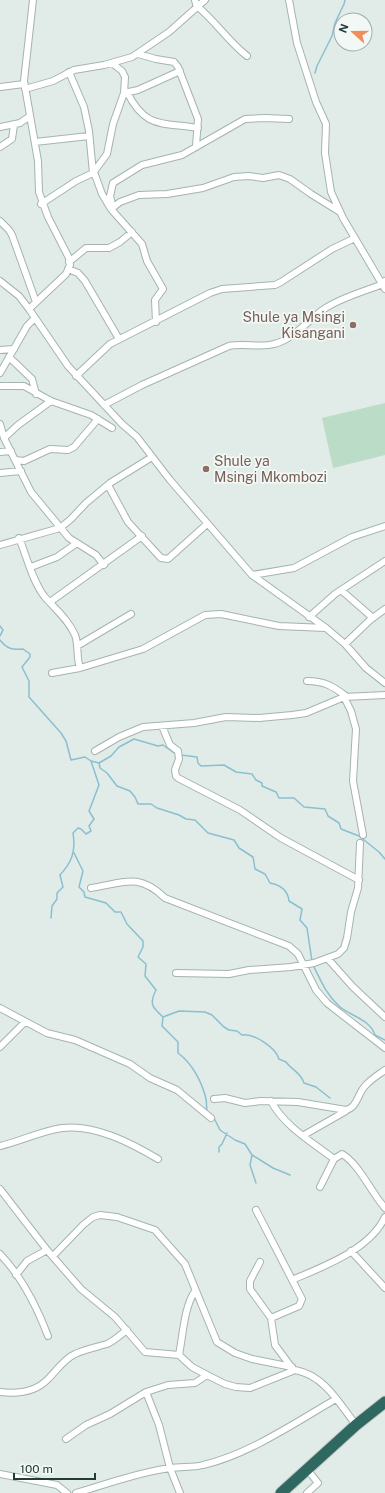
<svg xmlns="http://www.w3.org/2000/svg" width="385" height="1493" viewBox="0 0 385 1493" font-family="'Public Sans',sans-serif">
	<style>
		.green { fill: #bbddc7 }
		.lines { fill: none; stroke-linecap: round; stroke-linejoin: round }
		.stream { stroke: #8abfd0; stroke-width: 1.5 }
		.street-casing { stroke: #a4b4b0; stroke-width: 8 }
		.highway-casing { stroke: #c1c8c7; stroke-width: 13 }
		.street { stroke: #fff; stroke-width: 6 }
		.highway { stroke: #2e6861; stroke-width: 11 }
		.education-dot { fill: #8d6e63; stroke: #f2f8f6; stroke-width: 1.5 }
		.labels { text-anchor: middle; dominant-baseline: central; stroke-width: 3.5; stroke-linejoin: round; paint-order: stroke }
		.education-label { font-size: 14px; fill: #785e54; stroke: #f2f8f6; text-anchor: end }
	</style>
	<rect width="100%" height="100%" fill="#e1ece8"/>
	<path class="green" d="M385,403V455L333,468L322,418Z"/>
	<g class="lines">
		<path class="stream" d="M315,73L317,66L332,36L335,23L344,4L345,0
			M0,626L3,630L0,636
			M0,640C7,649 12,650 23,649L30,654V657L22,667L29,681V697L61,733L66,741L71,760L85,757L91,761L99,763L111,756L119,747L134,739L158,746L163,745L177,755
			M181,755L197,757L198,763L201,766L224,765L236,772L252,774L256,780L262,783V786L276,792L279,798H294L304,807L325,809L328,816L339,823L341,829L359,836L379,852L385,859
			M99,763L100,768L107,773L117,786L130,791L135,797L138,804H151L157,808L179,815L186,819L195,820L208,833L234,840L239,848L253,857L255,869L265,874L270,883C280,885 288,890 289,901L302,909L300,920L307,928L312,961
			M74,853L83,871L79,887L84,892L85,897L106,903L115,912H121L127,924L143,941V947L138,957L146,964L145,976L156,990C149,1004 152,1007 163,1017
			M51,918L52,906L57,899V893L63,887L60,875C72,862 76,851 73,833L78,828L81,829L86,834L91,831L89,826L94,819L89,811L99,785L91,761
			M313,965C321,981 326,994 339,1006C350,1016 370,1019 375,1035L385,1040
			M163,1017L162,1026L178,1042V1053C192,1063 202,1082 206,1099C207,1103 206,1107 207,1111
			M163,1017L179,1011L205,1012L212,1015L224,1027L229,1030L237,1031L242,1035C254,1033 276,1048 279,1059L286,1062C292,1070 301,1073 304,1083L316,1087L330,1098
			M214,1118L220,1130L235,1140L245,1144L252,1155L273,1168L290,1175
			M219,1152V1147L222,1144L227,1133
			M252,1155L250,1165L256,1183"/>
		<defs>
			<path id="street" d="M195,0L197,8
				M289,0L297,43L316,102L326,124L325,153L331,192L343,218L385,289
				M198,7C216,22 228,41 247,56
				M138,54L156,59L174,62L178,67L198,119L196,146
				M69,72L84,107L89,131L93,173
				M0,87L24,84
				M25,89L53,81L74,70L104,65L132,57L169,32L205,0
				M127,92C146,130 163,122 198,128
				M124,93L138,90L180,71
				M0,127L20,123L30,116
				M35,142L89,136
				M0,147L12,139L14,125
				M94,172L102,194L111,209L142,244L147,261L163,289L155,300L156,322
				M41,204L76,181L93,173L107,154L113,124L124,93L125,77L122,71L112,63
				M113,208L110,196L113,183L142,165L182,155L245,119L265,118L289,119
				M111,209L120,202L139,195L167,194L203,188L234,177L249,176L263,178L279,175L290,179L311,194L340,212
				M0,221L9,230L12,235L36,302
				M69,262L86,248H109L120,242L132,232
				M68,269L78,273L85,281L119,339
				M0,281L19,296L29,309L68,366L122,424L137,437L170,480L252,575L326,628L345,644L366,668L385,683
				M29,309L66,274L70,265L69,258L48,217L39,192L38,161L24,81L33,0
				M0,350L14,349
				M9,357L32,379L36,394
				M0,373L27,326L35,318
				M76,376L110,344L210,293L222,289L275,285L281,282L332,249L355,238
				M0,386H24L51,401L91,415L112,428
				M104,405L142,385L229,346C244,343 261,348 274,344C294,339 308,320 324,309C342,297 363,292 383,284L385,281
				M0,424L4,438L31,492L69,538L96,555L104,565
				M4,438L18,425L51,401
				M0,452L11,451
				M16,460L24,461L50,449L68,450L74,447L98,419
				M0,473L21,471
				M108,485L128,522L161,558L168,559L207,524
				M19,538C27,557 32,580 44,596C55,609 68,619 75,635C79,645 76,657 80,668
				M0,545L60,528L71,519L86,503L110,483L152,457
				M31,567L57,557L77,543
				M252,575L294,568L352,537L385,526
				M341,590L373,618
				M50,602L142,536
				M309,617L335,594L385,561
				M345,644L370,620L385,609
				M77,646L131,614
				M52,673L80,668L143,649L205,615L221,614L279,626L326,628
				M307,681C324,681 333,686 347,697
				M344,697L351,711L356,729L353,781L363,835
				M162,726L170,745L178,751L179,759L175,770L176,776L178,778L240,810L281,838L359,880
				M95,751L119,737L143,727L194,723L226,717L259,718L292,715L306,713L344,697L385,695
				M91,888C124,883 138,872 165,898L289,946L298,954L316,990L327,1003L385,1048
				M328,959L353,987L385,1017
				M176,973L229,974L249,970L291,967L314,963L338,954L344,948L347,938L351,912L358,888L360,843
				M0,1008L47,1033L75,1040L130,1064L150,1078L177,1090L211,1118
				M0,1047L25,1022
				M214,1099L225,1098L245,1103L261,1101L298,1102L346,1110C357,1108 358,1093 365,1086C371,1079 378,1075 385,1070
				M271,1101C284,1126 312,1142 334,1159
				M304,1135L346,1111
				M0,1146C21,1141 41,1131 62,1128C95,1124 131,1143 158,1159
				M320,1187L334,1159L342,1154C359,1164 371,1192 385,1208
				M0,1189L47,1250L81,1289L115,1317L145,1352L179,1355L192,1367L207,1375L225,1384L236,1387L250,1388L295,1370C324,1375 339,1403 356,1425
				M256,1210L302,1299L299,1306L271,1318
				M351,1251L385,1288
				M0,1254C22,1277 37,1307 48,1336
				M53,1256L83,1225L93,1217L100,1215L117,1217L155,1230L185,1264L217,1342L235,1353L252,1359L292,1367
				M260,1262L250,1281V1289L271,1318L275,1345L292,1368
				M16,1275L27,1261L47,1250
				M292,1280C322,1267 370,1250 385,1217
				M179,1355C183,1335 184,1307 195,1291
				M0,1392C17,1394 36,1392 48,1379C57,1370 64,1359 75,1354C85,1349 97,1347 107,1344C114,1341 121,1334 127,1330
				M146,1392L159,1425L170,1468L180,1493
				M66,1439L86,1425L110,1414L146,1392L168,1385L195,1383L207,1375
				M0,1474L57,1485L67,1493
				M76,1493C107,1484 139,1472 170,1468C181,1466 193,1468 203,1465C248,1455 296,1422 336,1399
				M307,1493L318,1483L307,1469"/>
			<path id="highway" d="M281,1493L356,1425L385,1402"/>
		</defs>
		<use href="#street" class="street-casing"/>
		<use href="#highway" class="highway-casing"/>
		<use href="#street" class="street"/>
		<use href="#highway" class="highway"/>
	</g>
	<g class="education-dot">
		<circle cx="353" cy="325" r="4"/>
		<circle cx="206" cy="469" r="4"/>
	</g>
	<g class="labels">
		<g class="education-label">
			<text x="345" y="317">Shule ya Msingi<tspan x="345" dy="16">Kisangani</tspan></text>
			<text x="214" y="461" text-anchor="start">Shule ya<tspan x="214" dy="16">Msingi Mkombozi</tspan></text>
		</g>
	</g>
	<g transform="translate(353 32) rotate(291)"><circle r="19" fill="#f2f8f6" stroke="#9fadaa"/>
	<path d="M0-3L7 15L0 10L-7 15Z" fill="#f08d5c"/>
	<text y="-6" font-size="11" font-weight="bold" text-anchor="middle" fill="#223c38">N</text>
	</g>
	<path d="M14 1473v6h81v-6" fill="none" stroke="#223c38" stroke-width="2"/>
	<text x="20" y="1473" font-size="12" fill="#223c38" stroke="#f2f8f6" stroke-width="3" paint-order="stroke">100 m</text>
</svg>
